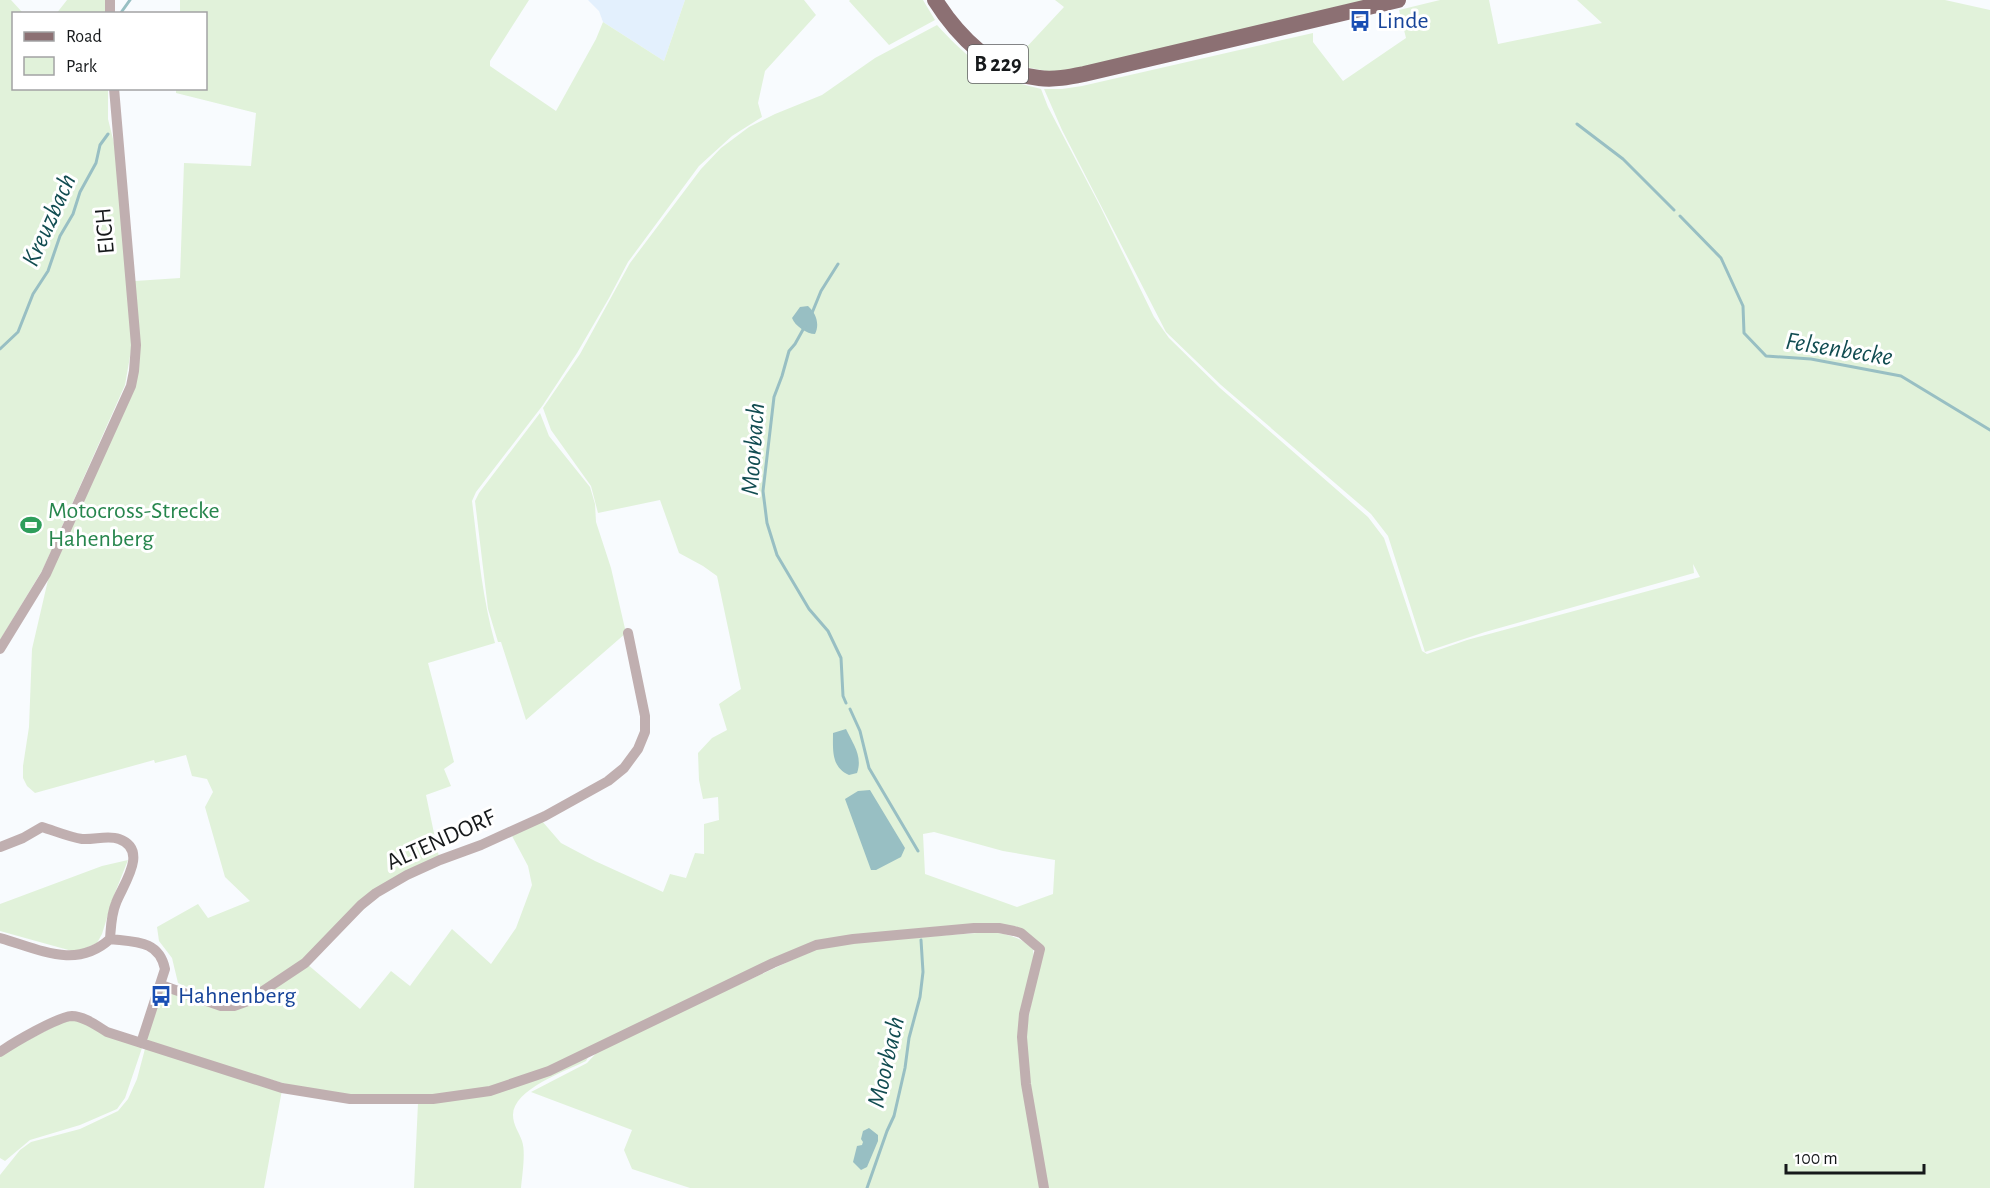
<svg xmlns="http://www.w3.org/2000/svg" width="1990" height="1188" viewBox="0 0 1990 1188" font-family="'Alegreya Sans',sans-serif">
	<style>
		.built { fill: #e3f0fd }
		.green { fill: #e1f2da; fill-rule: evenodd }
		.water { fill: #98bfc3 }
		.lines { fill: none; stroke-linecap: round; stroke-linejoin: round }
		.stream { stroke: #98bfc3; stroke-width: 3 }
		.minor { stroke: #c0afb0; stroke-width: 10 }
		.primary { stroke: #8c7073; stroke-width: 16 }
		.labels { text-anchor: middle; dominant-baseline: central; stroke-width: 6; stroke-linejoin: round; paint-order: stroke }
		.shield { fill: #fff; stroke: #5c5e5f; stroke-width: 1.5 }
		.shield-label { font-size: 22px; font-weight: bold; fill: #16191b }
		.transit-label { font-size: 24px; fill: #164399; stroke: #fff; text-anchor: start }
		.street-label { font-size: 24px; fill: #16191b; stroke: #fff }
		.leisure-label { font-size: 24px; fill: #27864d; stroke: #fff; text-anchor: start }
		.water-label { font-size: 26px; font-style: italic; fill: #114c51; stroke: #fff }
	</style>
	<rect width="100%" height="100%" fill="#f8fbfe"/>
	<path class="built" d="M588,0H685L664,61L603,22L599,11Z"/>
	<path class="green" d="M0,0H11L23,13L14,14V88L108,89V119L115,147L132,345L125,385L43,569L0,640Z
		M67,0H106V13L56,14Z
		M180,0H529L490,61V66L556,111L596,39L603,22L664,61L685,0H804L816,15L765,71L758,103L762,117L732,136L699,166L628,262L609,298L577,353L543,405L476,492L472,501C478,549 482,597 495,643L428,663L454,762L444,769L451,786L426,795L439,857L406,873L302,962L239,1002L218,1001L178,983L172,958L159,941L157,927L198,904L208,918L250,901L225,877L205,807L213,792L207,779L192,776L186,755L155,763L154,760L35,793L27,786L23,778V766L29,727L32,649L48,580L134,388L135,281L180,278L184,163L251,166L256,113L176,93V89L206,88V14L180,13Z
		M850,0H923L935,20L889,45L849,1Z
		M1055,0H1372L1147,57L1051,72L1011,64L1064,7Z
		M1440,0H1489L1498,44L1602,23L1577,0H1945L1990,10V1188H1045L1028,1084L1025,1036L1042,947L1017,927L816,942L547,1070L490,1089L432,1097L316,1093L144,1042L162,987L225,1008L307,964L360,1009L391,971L410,986L452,929L491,964L516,928L532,885L528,866L512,836L542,821L561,843L595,861L663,892L670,874L686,878L695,853L704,854V824L719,820L718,797L703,799L699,780L698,753L712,738L727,730L719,704L741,689L717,576L703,566L679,553L660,500L598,513L591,486L551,430L543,408L580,354L630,263L701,169L721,148L749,127L775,114L822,95L875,58L937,25C970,61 992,78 1041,89L1048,107L1100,206L1154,317L1169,338L1220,388L1368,517L1384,538L1422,651L1427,654L1467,640L1700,577L1693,564L1694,573L1485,632L1425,652L1388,536L1371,514L1221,385L1166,332L1062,130L1044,89H1062L1082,86L1313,33V42L1343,81L1406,38L1399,10ZM934,832L1003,851L1055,860L1053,894L1017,907L925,874L923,834Z
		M540,413L549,436L590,487L595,504L596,522L611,568L626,633L526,720L501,642H498L488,609L475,501L479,493Z
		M128,860L113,898L102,934L97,943L81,950L72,951L0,931V904L102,866Z
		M991,932C1007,934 1021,937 1033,949L1034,961L1019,1025L1042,1188H690L632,1169L624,1150L632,1130L531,1092L587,1063L600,1049L818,948L840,943Z
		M70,1018L143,1045L125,1098L117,1109L80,1125L30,1140L5,1161L0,1158V1055Z
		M146,1045L282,1090L264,1188H0V1175L20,1150L31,1142L80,1129L118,1111L128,1099L137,1079Z
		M590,1054L586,1061C566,1071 513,1089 513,1115C513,1125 519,1132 522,1141C526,1152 522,1176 521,1188H414L418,1103L490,1092Z"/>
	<path class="water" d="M808,306C816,313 820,324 815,334C807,334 795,326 792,318L800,307Z
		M846,729C853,744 863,756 857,773L849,775C831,767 833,750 833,733Z
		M870,790L905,848L901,857L876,870H871L845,799L858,791Z
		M869,1128L878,1135V1141L867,1167L861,1170L853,1162L857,1146L862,1145L863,1142L861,1139L863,1131Z"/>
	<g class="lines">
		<path class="stream" d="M120,14L130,0
			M1577,124L1623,159L1674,210
			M1680,216L1721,258L1743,306L1744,333L1766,356L1811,359L1901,376L1990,430
			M812,313L821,291L838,264
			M805,326L795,344L789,351L782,376L774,397L763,491L767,523L777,555L809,609L828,631L841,658L843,696L846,703
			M0,349L18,332L33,294L48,271L60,236L73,214L80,192L96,163L100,145L108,134
			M850,709L860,731L869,768L918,851
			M867,1188L887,1131L894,1116L905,1068L909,1038L920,997L923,972L921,940"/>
		<path class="minor" d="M110,14V0
			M0,649L46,574L131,386L134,371L136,345L114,88
			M0,847L23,838L42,827C55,831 69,837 82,839C94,840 108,835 119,839C150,850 122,886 116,903C111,915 111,927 110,939
			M0,938C39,949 76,970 110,939C135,942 159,940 165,969L141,1043
			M161,985L221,1006H234L248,1001L305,963L361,905L376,893L407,875L440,860L481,845L545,816L608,781L624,768L638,749L645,732V716L628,633
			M0,1052C13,1043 57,1017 72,1016C84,1016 97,1026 107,1032L282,1088L350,1099H433L490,1091L549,1071L773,963L816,945L853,939L974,928H999L1014,931L1021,933L1040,949L1024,1014L1022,1037L1026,1084L1044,1188"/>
		<path class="primary" d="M935,0C957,35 994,74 1039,78C1054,80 1069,77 1084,74L1398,0"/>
	</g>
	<defs>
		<symbol id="bus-bare" viewBox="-9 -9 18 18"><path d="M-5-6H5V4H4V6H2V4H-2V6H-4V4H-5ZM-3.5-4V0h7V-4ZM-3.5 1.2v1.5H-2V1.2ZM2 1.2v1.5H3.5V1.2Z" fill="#1a4fb4" stroke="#fff" stroke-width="2.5" paint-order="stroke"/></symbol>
		<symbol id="stadium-bare" viewBox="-9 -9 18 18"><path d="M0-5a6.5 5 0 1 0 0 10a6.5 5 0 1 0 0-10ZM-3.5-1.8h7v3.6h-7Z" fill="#2e9e5b" stroke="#fff" stroke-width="2.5" paint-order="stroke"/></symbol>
	</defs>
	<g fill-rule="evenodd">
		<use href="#bus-bare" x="1345" y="6" width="30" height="30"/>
		<use href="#stadium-bare" x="16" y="510" width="30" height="30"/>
		<use href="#bus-bare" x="146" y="981" width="30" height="30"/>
	</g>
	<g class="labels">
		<rect class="shield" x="968" y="45" width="60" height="38" rx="4.5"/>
		<g class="shield-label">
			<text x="998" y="64">B 229</text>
		</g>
		<g class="transit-label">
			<text x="1377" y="21">Linde</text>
			<text x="178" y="996">Hahnenberg</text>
		</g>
		<g class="street-label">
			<text transform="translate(105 231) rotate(-95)">EICH</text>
			<text transform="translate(441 840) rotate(-24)">ALTENDORF</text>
		</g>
		<g class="leisure-label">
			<text x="48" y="511">Motocross-Strecke<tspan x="48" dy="28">Hahenberg</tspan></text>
		</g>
		<g class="water-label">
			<text transform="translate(49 220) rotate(-66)">Kreuzbach</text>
			<text transform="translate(1839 349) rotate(9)">Felsenbecke</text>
			<text transform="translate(753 449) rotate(-86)">Moorbach</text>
			<text transform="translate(886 1062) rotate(-77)">Moorbach</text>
		</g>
	</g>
	<rect x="12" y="12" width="195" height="78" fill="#ffffff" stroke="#a2a3a4" stroke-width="1.5"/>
	<rect x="24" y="32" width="30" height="9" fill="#8c7073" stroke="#a2a3a4" stroke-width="1.5"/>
	<text x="66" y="42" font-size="18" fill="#16191b">Road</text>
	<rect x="24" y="57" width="30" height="18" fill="#e1f2da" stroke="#a2a3a4" stroke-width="1.5"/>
	<text x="66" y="72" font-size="18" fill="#16191b">Park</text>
	<path d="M1786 1164v9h138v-9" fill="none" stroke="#16191b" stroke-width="3"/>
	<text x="1795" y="1164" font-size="18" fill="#16191b" stroke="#ffffff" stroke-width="4.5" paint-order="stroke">100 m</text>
</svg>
